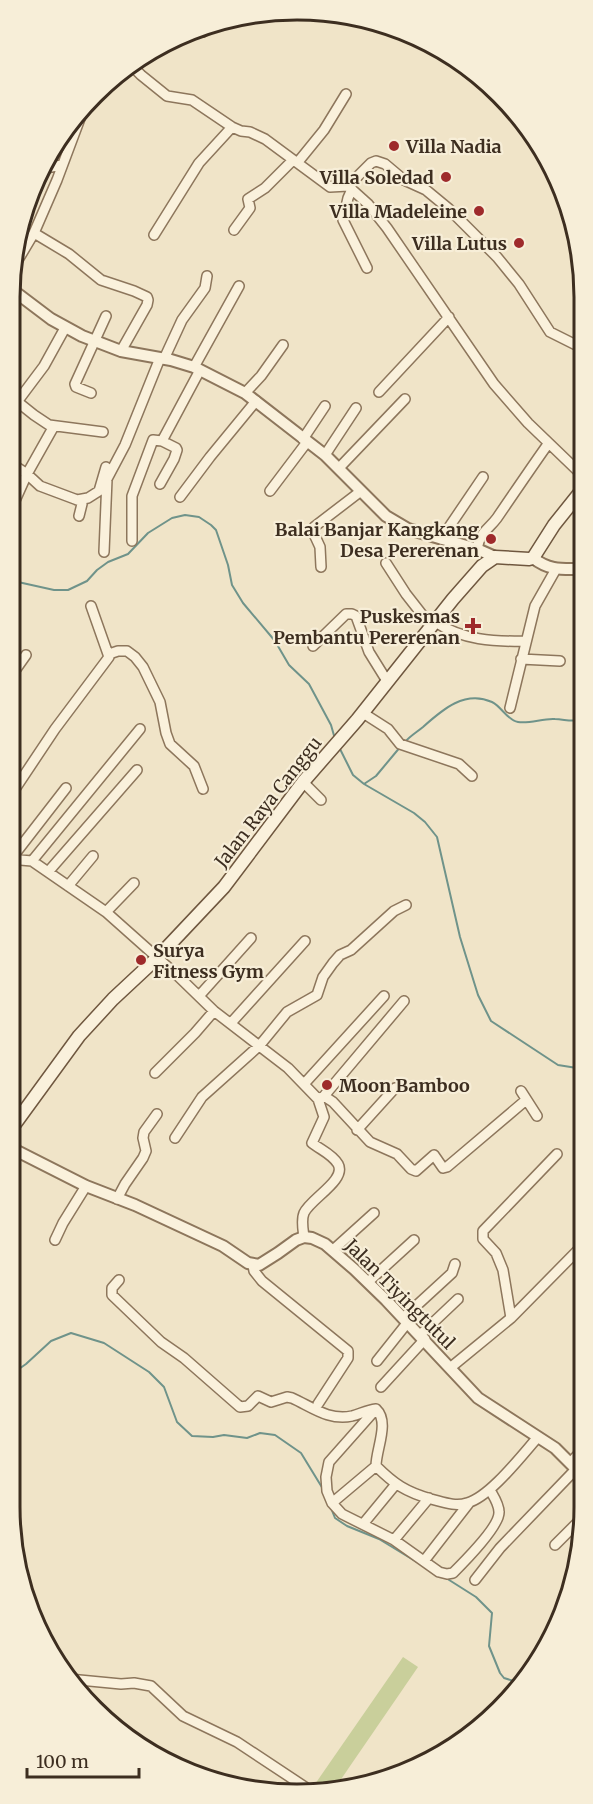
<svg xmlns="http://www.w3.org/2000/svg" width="593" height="1804" viewBox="0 0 593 1804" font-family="Merriweather,serif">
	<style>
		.green { fill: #c9cf9b }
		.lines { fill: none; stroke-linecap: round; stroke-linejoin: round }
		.stream { stroke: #6f938a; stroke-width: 2 }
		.minor-casing { stroke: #8d765c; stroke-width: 12 }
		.tertiary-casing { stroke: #8d765c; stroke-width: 14 }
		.secondary-casing { stroke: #6f573f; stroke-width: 15 }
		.minor { stroke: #faf1dc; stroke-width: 9 }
		.tertiary { stroke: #faf1dc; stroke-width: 10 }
		.secondary { stroke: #faf1dc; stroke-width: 12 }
		.poi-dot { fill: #9e2a2b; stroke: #f7eed8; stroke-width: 2 }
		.labels { text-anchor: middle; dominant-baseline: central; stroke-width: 4.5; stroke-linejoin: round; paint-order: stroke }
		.poi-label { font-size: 18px; font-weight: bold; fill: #3d2e20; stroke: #f7eed8; text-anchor: end }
		.street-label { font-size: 18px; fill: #3d2e20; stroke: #f7eed8 }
		.rim { fill: none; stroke: #3d2e20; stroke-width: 3 }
	</style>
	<rect width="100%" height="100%" fill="#f0e4c8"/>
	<path class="green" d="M403,1657L418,1667L335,1788L316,1789L313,1787Z"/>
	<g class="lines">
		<path class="stream" d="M9,580L54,590H68L87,581L97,570L108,562L128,554L148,533L172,518L185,515L199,517L211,525L216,530L228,565L232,585L243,603L275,641L289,665L309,684L331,725L335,739
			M405,742C410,736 417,732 423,727C443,709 465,690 492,702C502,707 507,720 518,722C530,724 543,718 555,719C564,719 574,723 582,719
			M339,747L353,775L364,784L414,813L425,822L437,837L460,937L478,995L491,1021L558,1065L583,1069
			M364,784L376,776L401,746
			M9,1376L26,1364L51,1341L71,1333L104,1343L149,1372L164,1387L177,1422L192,1436L213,1437L224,1435L247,1438L260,1433L275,1435L301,1453L323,1489
			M331,1508L335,1518L347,1526L379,1539L420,1564
			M446,1578L476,1597L492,1613L489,1646L500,1673L504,1678L520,1683"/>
		<defs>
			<path id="minor" d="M203,32L204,30
				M132,66L141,75L167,96L192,100L232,127L241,131L250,132L265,139L330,187L348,186L368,204L387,228L494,384L528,423L582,475
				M298,162L324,130L346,94
				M46,168L62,165
				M348,186L371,163L376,161L385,164L404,180L426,190L449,209L497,257L519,284L550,332L582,348
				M352,189L348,198L343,220L367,268
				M234,230L250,208L248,199L265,188L293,160
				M34,233L57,180L84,108
				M154,235L199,163L232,127
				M12,270L34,233L69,254L101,280L134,291L147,297L148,300L147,305L121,351
				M164,359L182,320L205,288L207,276
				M194,367L239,286
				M379,392L449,317
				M91,393L76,387L75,384L106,316
				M245,393L261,376L283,345
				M9,395L34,415L49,425L103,432
				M17,402L44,366L65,328
				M303,439L325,406
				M325,455L356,408
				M9,462L27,474L40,486L80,501L82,504L79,516
				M339,468L405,399
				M160,484L174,459L177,450L176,448L162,441L200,370
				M270,491L307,442
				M180,497L210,457L256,401
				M77,500L88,498L99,491L106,467
				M9,514L27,474L54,426
				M441,539L483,477
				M132,541V496L153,440L162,441
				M477,549C480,532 488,530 497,518C514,493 531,468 548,444
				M104,552L107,479L125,445L160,358
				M386,563L406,594L431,626
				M321,567L320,547L314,534V527L361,491
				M579,612L582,600
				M435,622C463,640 493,642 526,641
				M313,646L346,614H352L356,616L369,652L387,681
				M109,654L118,651H127L135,657L143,667L160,702L166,733L170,744L194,766L203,789
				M521,659L560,661
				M9,679L26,655
				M510,708L535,606L556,569
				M363,713L388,729L400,744L459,764L472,776
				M303,782L321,800
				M9,798L55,729L109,657L91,606
				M9,859L32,861L106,912L179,977L214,1011L288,1068L318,1099L324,1117L312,1143C321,1150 332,1154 338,1164C347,1180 310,1199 304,1213C301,1220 303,1229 304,1237
				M11,859L66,788
				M32,861L140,729
				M48,872L137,770
				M68,886L93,856
				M106,912L134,883
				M199,996L251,938
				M231,1023L305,941
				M155,1073L195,1033L214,1011
				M304,1084L384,996
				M521,1091L537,1116
				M324,1096L404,1001
				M318,1099L324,1096L333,1102L370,1142L397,1154L411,1169L416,1171L434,1155L443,1168L447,1167L526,1100
				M357,1130L395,1088
				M175,1138L202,1097L260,1045L287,1012L317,995L323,977L333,963L340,955L351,950L394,911L406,905
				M581,1179L583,1183
				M117,1199L125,1184L143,1158L146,1151L143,1138L144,1132L157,1114
				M55,1240L63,1223L86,1186
				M333,1250L374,1213
				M253,1265L254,1271L262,1281L348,1351V1358L318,1404
				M119,1280L112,1288V1295L161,1342L184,1358L240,1407L248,1406L258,1396L271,1402L287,1397L292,1398C312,1407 329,1421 352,1416C360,1414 367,1410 376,1409C390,1422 376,1449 376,1466C394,1484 406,1492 431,1499C443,1502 455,1507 467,1503C490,1497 522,1455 538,1437
				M368,1282L414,1240
				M403,1318L452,1273L455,1264
				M511,1318L503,1270L496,1253L483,1239V1231L557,1154
				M420,1335L458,1299
				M377,1361L408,1322
				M450,1368L511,1318L583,1245
				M381,1387L425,1339
				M376,1409L329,1462L326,1477L327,1491L332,1503L342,1514L394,1540L439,1572L447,1574L453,1573C463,1563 500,1526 499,1512C499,1504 494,1497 490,1490
				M570,1463L584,1448
				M332,1503L376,1466
				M363,1524L396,1484
				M394,1540L429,1498
				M555,1545L583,1517
				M424,1561L469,1503
				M475,1580L500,1548L576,1469
				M69,1679L121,1684L134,1683L151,1686L183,1716L237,1742L308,1789"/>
			<path id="tertiary" d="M10,288L51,319L82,336L121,351L171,360L194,367L245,393L325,455L386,516L408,529L477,549L495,557
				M533,558C550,571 562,569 582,569
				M9,1147L86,1186L135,1205L223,1246L248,1263L259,1265L278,1253L296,1240L304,1237L312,1238L325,1244L354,1269L386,1300L478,1398L555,1448L584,1477"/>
			<path id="secondary" d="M9,1132L79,1036L113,999L157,958L224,887L303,782L357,720L453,599L482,566L495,557L529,559L533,558L554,525L582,490"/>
		</defs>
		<use href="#minor" class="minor-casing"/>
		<use href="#tertiary" class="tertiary-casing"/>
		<use href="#secondary" class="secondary-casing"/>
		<use href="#minor" class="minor"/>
		<use href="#tertiary" class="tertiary"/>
		<use href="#secondary" class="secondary"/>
	</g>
	<g class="poi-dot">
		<circle cx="394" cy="146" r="6"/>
		<circle cx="446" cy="177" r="6"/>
		<circle cx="479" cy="211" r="6"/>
		<circle cx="519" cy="243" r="6"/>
		<circle cx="491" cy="539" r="6"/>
		<path d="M470 617h6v6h6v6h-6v6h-6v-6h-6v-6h6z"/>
		<circle cx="141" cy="960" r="6"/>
		<circle cx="327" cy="1085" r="6"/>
	</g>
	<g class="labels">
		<g class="poi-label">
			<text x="406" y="146" text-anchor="start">Villa Nadia</text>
			<text x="434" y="177">Villa Soledad</text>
			<text x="467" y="211">Villa Madeleine</text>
			<text x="507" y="243">Villa Lutus</text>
			<text x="479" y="529">Balai Banjar Kangkang<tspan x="479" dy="21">Desa Pererenan</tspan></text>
			<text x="460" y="616">Puskesmas<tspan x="460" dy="21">Pembantu Pererenan</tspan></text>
			<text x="153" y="950" text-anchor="start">Surya<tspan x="153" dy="21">Fitness Gym</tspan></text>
			<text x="339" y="1085" text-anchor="start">Moon Bamboo</text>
		</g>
		<g class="street-label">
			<text transform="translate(268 802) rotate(-52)">Jalan Raya Canggu</text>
			<text transform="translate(400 1294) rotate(45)">Jalan Tiyingtutul</text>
		</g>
	</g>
	<path d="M0 0H593V1804H0ZM297 20H297A277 277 0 0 1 574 297V1507A277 277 0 0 1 297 1784H297A277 277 0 0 1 20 1507V297A277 277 0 0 1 297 20Z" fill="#f7eed8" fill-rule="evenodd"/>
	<path class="rim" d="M297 20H297A277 277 0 0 1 574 297V1507A277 277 0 0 1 297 1784H297A277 277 0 0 1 20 1507V297A277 277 0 0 1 297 20Z"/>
	<path d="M27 1768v9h112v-9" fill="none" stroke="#3d2e20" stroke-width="3"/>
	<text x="36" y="1768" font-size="18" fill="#3d2e20" stroke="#f7eed8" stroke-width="4.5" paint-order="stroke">100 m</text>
</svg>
